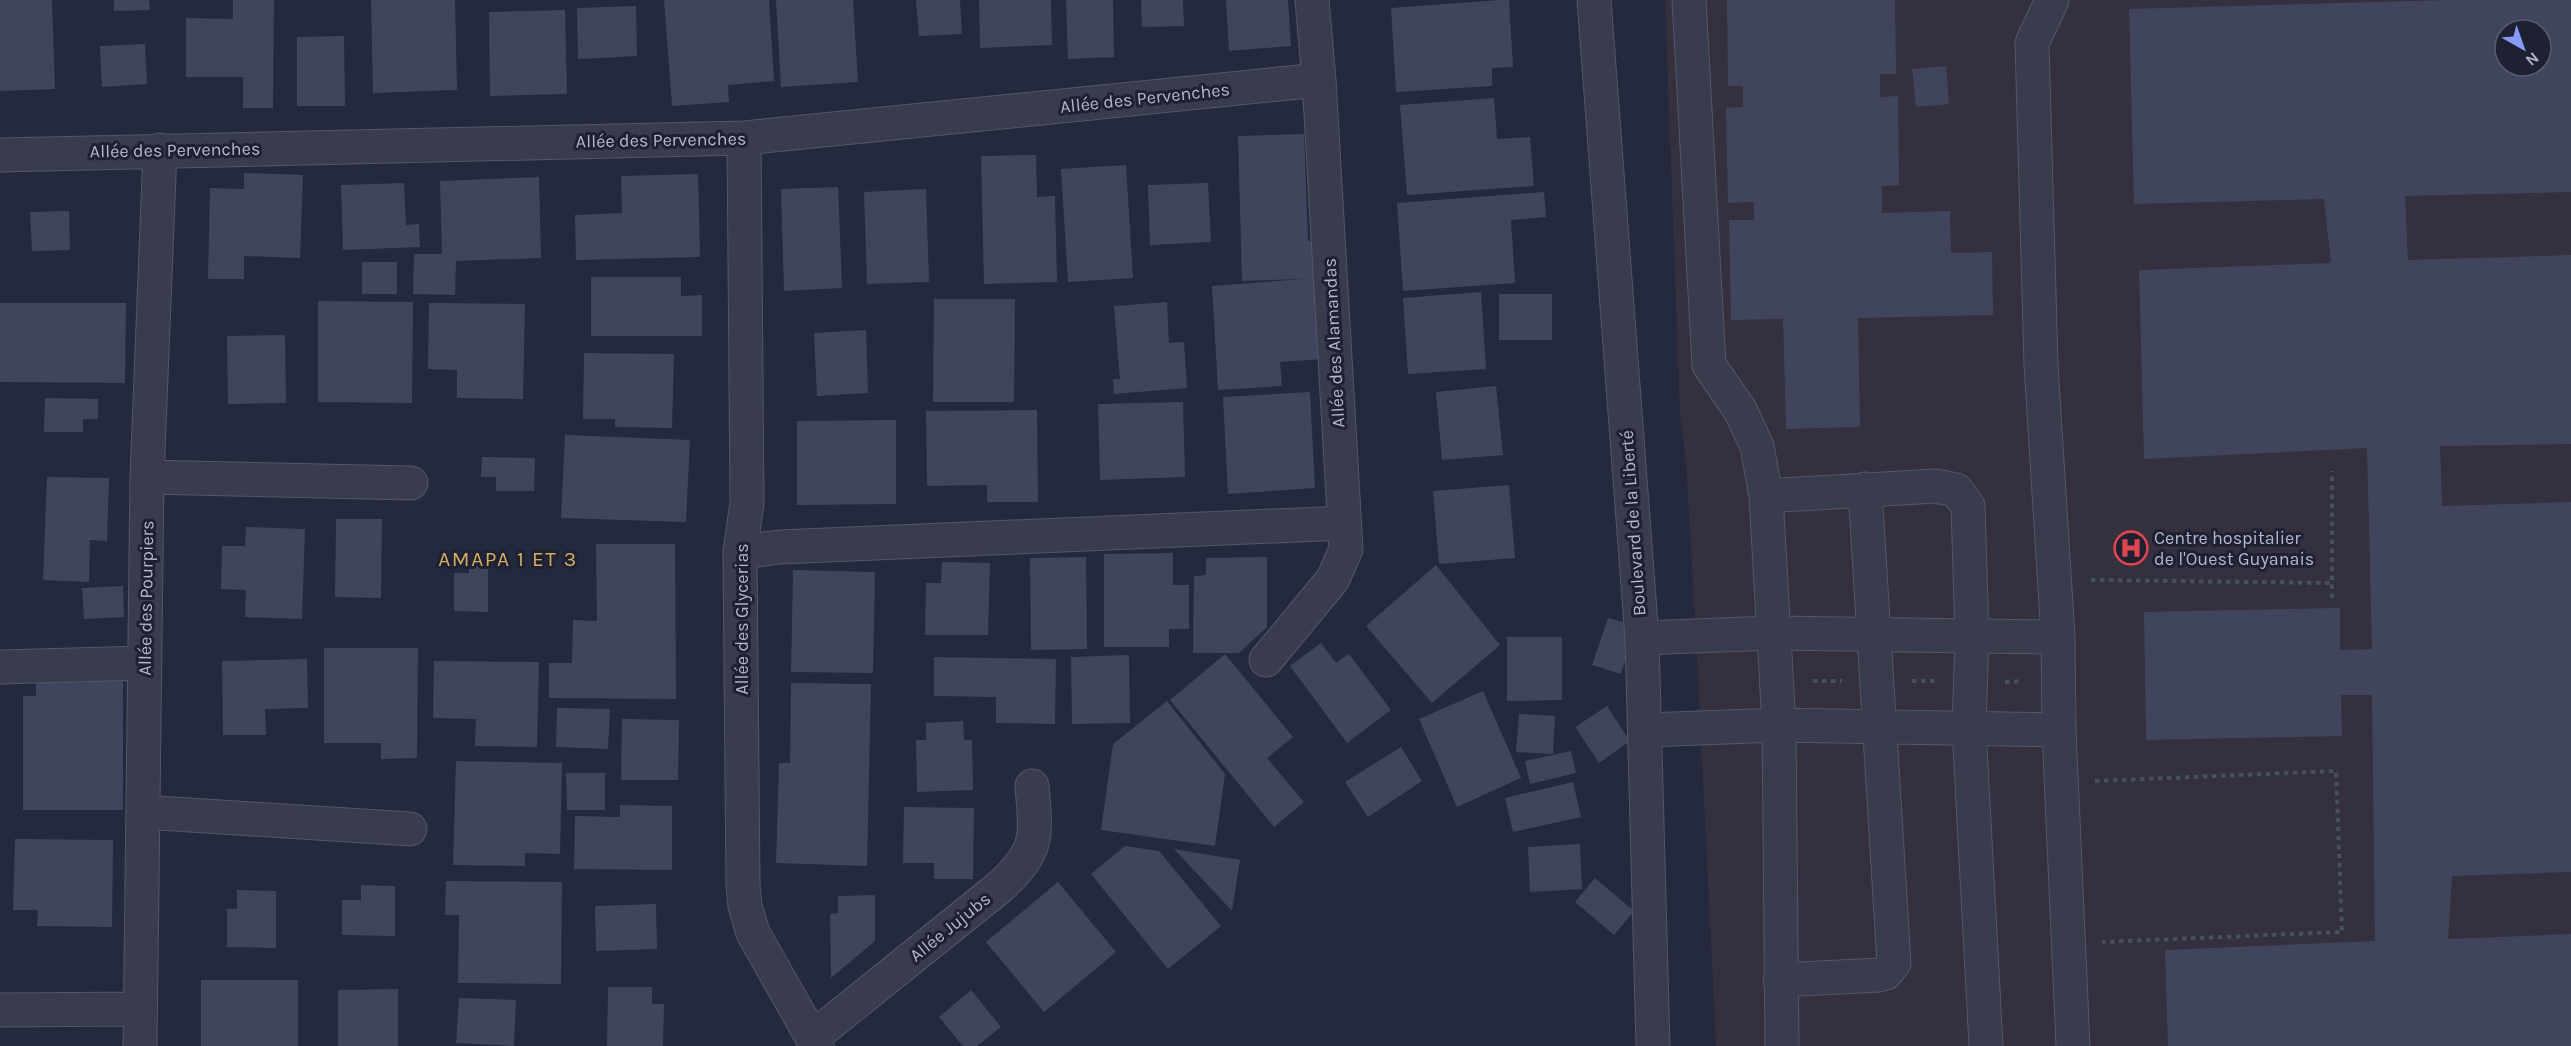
<svg xmlns="http://www.w3.org/2000/svg" width="2571" height="1046" viewBox="0 0 2571 1046" font-family="Karla,sans-serif">
	<style>
		.medical { fill: #35303e; fill-rule: evenodd }
		.building { fill: #40455d; fill-rule: evenodd }
		.lines { fill: none; stroke-linecap: round; stroke-linejoin: round }
		.minor-casing { stroke: #535768; stroke-width: 35 }
		.path { stroke: #44535b; stroke-width: 4; stroke-dasharray: 4.5 4.5; stroke-linecap: butt }
		.minor { stroke: #383c4d; stroke-width: 33 }
		.labels { text-anchor: middle; dominant-baseline: central; stroke-width: 6; stroke-linejoin: round; paint-order: stroke }
		.street-label { font-size: 18px; fill: #b3b7c9; stroke: #1d2132 }
		.poi-label { font-size: 18px; fill: #b3b7c9; stroke: #1d2132; text-anchor: start }
		.quarter-label { font-size: 21px; letter-spacing: 1.5px; fill: #d5ae62; stroke: #1d2132 }
	</style>
	<rect width="100%" height="100%" fill="#24293d"/>
	<path class="medical" d="M1665,0H2571V1046H1716L1696,635L1686,462L1680,415ZM2505,30H2541V66H2505Z"/>
	<path class="building" d="M0,0H52L55,89L0,91Z
		M114,0H149L150,10L114,11Z
		M233,0H274L273,108H243V77H186V18L233,19Z
		M371,0H455L457,90L373,93Z
		M664,0H769L774,81L728,85L729,102L672,106Z
		M776,0H853L858,82L781,87Z
		M916,0H960L962,34L919,36Z
		M979,0H1051L1052,45L980,48Z
		M1066,0H1113L1114,57L1068,59Z
		M1141,0H1183L1184,26L1142,27Z
		M1226,0H1288L1291,46L1229,51Z
		M1500,0H1509L1513,67L1492,68V86L1396,92L1391,8Z
		M1727,0H1895L1896,74H1880V97L1898,96L1899,185L1882,186V213L1950,211L1951,253L1992,252L1993,315L1858,318L1860,427L1786,429L1783,319L1731,320L1729,220H1754V202L1728,203L1726,108L1743,107V86H1728Z
		M2448,0H2571V192L2405,196L2408,260L2571,255V444L2440,446L2442,506L2571,502V872L2452,876L2448,939L2571,934V1046H2168L2165,950L2375,941L2372,695H2341L2342,736L2146,740L2144,612L2340,608V650L2372,649L2367,448L2144,459L2139,270L2331,263L2324,199L2134,204L2129,9ZM2505,30H2541V66H2505Z
		M636,6L637,56L578,59L577,8Z
		M565,10L567,94L490,96L489,12Z
		M344,36L345,106H297V37Z
		M145,44L147,84L102,87L100,46Z
		M1946,66L1949,104L1916,107L1912,69Z
		M1494,98L1497,139L1530,137L1534,186L1407,195L1400,105Z
		M1304,134L1308,241L1325,240L1323,359L1280,362L1282,386L1218,390L1212,286L1303,279L1242,281L1238,136Z
		M1036,155L1037,197L1055,196L1057,282L984,284L981,156Z
		M1126,165L1133,278L1068,282L1061,169Z
		M244,173L303,175L300,258L244,256V279H208L210,188L244,189Z
		M698,174L700,257L576,260L575,215L622,213L621,176Z
		M539,177L541,258L456,261L455,295L413,294L414,254H442L440,181Z
		M404,183L406,225L419,224L420,247L343,250L341,185Z
		M1208,183L1211,242L1150,245L1148,185Z
		M838,187L842,288L784,291L781,189Z
		M926,189L929,282L867,284L864,192Z
		M1544,192L1546,217L1511,220L1515,283L1403,291L1397,203Z
		M69,211L70,250L32,251L30,212Z
		M362,262H397V294H362Z
		M591,277H681V296L702,295V336H591Z
		M1481,292L1486,369L1408,374L1403,298Z
		M1499,294H1552V340H1499Z
		M934,299H1015L1014,402H933Z
		M318,301L413,302L412,403L318,402Z
		M1167,302L1169,343L1184,342L1187,388L1114,394L1113,379H1120L1114,306Z
		M0,303H126L125,383L0,382Z
		M429,303L525,304L523,399L457,398V370L428,369Z
		M866,330L868,393L817,396L814,333Z
		M285,335L286,403L228,404L227,336Z
		M584,353L674,354L672,428L615,427V419H583Z
		M1496,386L1503,455L1442,460L1436,392Z
		M1310,392L1315,488L1228,494L1223,397Z
		M45,398L98,399V419H83V432H44Z
		M1183,402L1185,477L1100,480L1098,404Z
		M1037,410L1038,502H987V485L927,486L926,411Z
		M896,420V504L797,505V421Z
		M565,435L690,440L686,522L561,518Z
		M482,457L535,458L534,491H496V477H481Z
		M47,477L109,478L107,541L90,540L89,582L43,580Z
		M1509,485L1515,558L1439,564L1433,491Z
		M336,519H382L381,598L335,597Z
		M246,527L305,529L302,619L245,617L246,590L221,589L222,546H245Z
		M596,544H675L676,699L549,698V663H572L573,620L597,621Z
		M1173,553V585H1189V629H1169V647H1104V554Z
		M1086,557L1087,649L1031,650L1030,558Z
		M1267,557V627L1239,653H1193L1194,576L1206,575V558Z
		M469,559H488V612L454,611V573H469Z
		M942,562L990,563L988,635H925L926,583H941Z
		M1436,565L1500,645L1432,703L1366,626Z
		M793,570L875,572L873,673L791,672Z
		M123,586L124,617L84,619L82,588Z
		M1608,618L1636,626L1621,674L1592,665Z
		M1507,637H1562V700L1507,701Z
		M1321,643L1336,663L1349,654L1391,710L1347,743L1290,666Z
		M324,648H418L417,758L381,759V743H324Z
		M1225,654L1293,737L1267,758L1304,802L1274,827L1170,700Z
		M1129,655L1130,723L1072,724L1071,657Z
		M934,657L1056,659L1055,724L996,723V697L934,696Z
		M307,659L308,708L265,709L266,735H223L222,661Z
		M434,661L539,662L537,747L475,746L476,719L433,718Z
		M36,673H123V810H23V696H36Z
		M791,683L871,684L867,866L776,863L779,763H790Z
		M1483,691L1521,778L1457,807L1419,719Z
		M1167,701L1225,774L1215,846L1101,830L1113,744Z
		M1607,706L1630,741L1599,763L1575,727Z
		M557,708L610,709L608,749L556,747Z
		M1519,714L1555,716L1553,754L1516,752Z
		M622,719L679,720L678,780H621Z
		M963,721L964,740H972L973,790L917,792L916,740H926V723Z
		M1401,747L1422,781L1368,817L1345,782Z
		M1571,751L1576,773L1530,784L1525,761Z
		M456,761L562,763L560,854L525,853V866L453,865Z
		M566,773H605V810H567Z
		M1573,782L1581,817L1513,832L1505,798Z
		M620,805L672,806V870L574,869L575,816L620,817Z
		M904,807L974,808L973,879H934V863H903Z
		M15,839L113,840L112,927L37,926L38,910H13Z
		M1580,844L1582,889L1530,892L1528,847Z
		M1125,846L1159,851L1221,926L1168,969L1091,874Z
		M1174,849L1240,860L1232,911Z
		M1595,878L1634,911L1614,935L1575,902Z
		M446,881L562,882L561,984L458,983L459,915H445Z
		M1058,882L1116,952L1044,1012L986,942Z
		M361,885L395,886V936L342,935V900H361Z
		M237,890L276,891V948L227,947V909H237Z
		M875,895V941L831,978L830,914L838,913V896Z
		M656,904L657,949L596,951L595,906Z
		M201,980H298V1046H201Z
		M608,987H652V1004H664L663,1046H607Z
		M398,989V1046H338V990Z
		M971,990L1001,1027L977,1046H963L939,1017Z
		M459,998L516,1000L514,1046L456,1043Z"/>
	<g class="lines">
		<defs>
			<path id="minor" d="M1594,0L1642,638L1653,1046
				M1689,0L1709,365L1740,410L1757,446L1766,496L1779,725L1782,1046
				M2052,0L2032,43L2041,365L2058,637L2059,730L2073,1046
				M744,138L747,503L740,552L743,886L745,906L753,933L817,1046
				M0,155L744,138L1319,80
				M147,477L411,483
				M740,552L780,547L1344,523
				M1642,638L1773,633L1972,636L1968,506L1956,490L1935,486L1766,496
				M1266,660L1333,579L1346,549L1319,80L1312,0
				M0,667L145,663
				M1646,730L1779,725L2059,730
				M143,812L410,829
				M1780,980L1879,975L1886,973L1894,963L1865,489
				M0,1010L140,1009
				M812,1038L1001,886C1040,849 1036,837 1032,786
				M140,1046L147,477L160,150
				M1986,1046L1969,728L1972,636L2058,637"/>
		</defs>
		<use href="#minor" class="minor-casing"/>
		<path class="path" d="M2091,580L2332,583
			M2332,598V471
			M1813,681H1842
			M1912,681H1935
			M2005,682L2022,681
			M2095,781L2336,771L2342,932L2102,942"/>
		<use href="#minor" class="minor"/>
	</g>
	<defs>
		<symbol id="hospital-ring" viewBox="-11 -11 22 22"><circle r="9.5" fill="#1d2132" stroke="#e0444e" stroke-width="1.5"/><path d="M-5-5h3v3.5h4V-5h3V5h-3V1.5h-4V5h-3Z" fill="#e0444e"/></symbol>
	</defs>
	<g fill-rule="evenodd">
		<use href="#hospital-ring" x="2112" y="529" width="38" height="38"/>
	</g>
	<g class="labels">
		<g class="street-label">
			<text transform="translate(1145 98) rotate(-6)">Allée des Pervenches</text>
			<text transform="translate(661 140) rotate(-1)">Allée des Pervenches</text>
			<text transform="translate(175 150) rotate(-1)">Allée des Pervenches</text>
			<text transform="translate(1334 343) rotate(-93)">Allée des Alamandas</text>
			<text transform="translate(1633 523) rotate(-94)">Boulevard de la Liberté</text>
			<text transform="translate(146 598) rotate(-89)">Allée des Pourpiers</text>
			<text transform="translate(742 619) rotate(-90)">Allée des Glycerias</text>
			<text transform="translate(950 927) rotate(-39)">Allée Jujubs</text>
		</g>
		<g class="poi-label">
			<text x="2154" y="538">Centre hospitalier<tspan x="2154" dy="21">de l'Ouest Guyanais</tspan></text>
		</g>
		<g class="quarter-label">
			<text x="508" y="559">AMAPA 1 ET 3</text>
		</g>
	</g>
	<g transform="translate(2523 48) rotate(140)"><circle r="28" fill="#1d2132" stroke="#595d6e" stroke-width="1.5"/>
	<path d="M0-4.5L10 22L0 15L-10 22Z" fill="#899bf8"/>
	<text y="-9" font-size="16" font-weight="bold" text-anchor="middle" fill="#b3b7c9">N</text>
	</g>
</svg>
